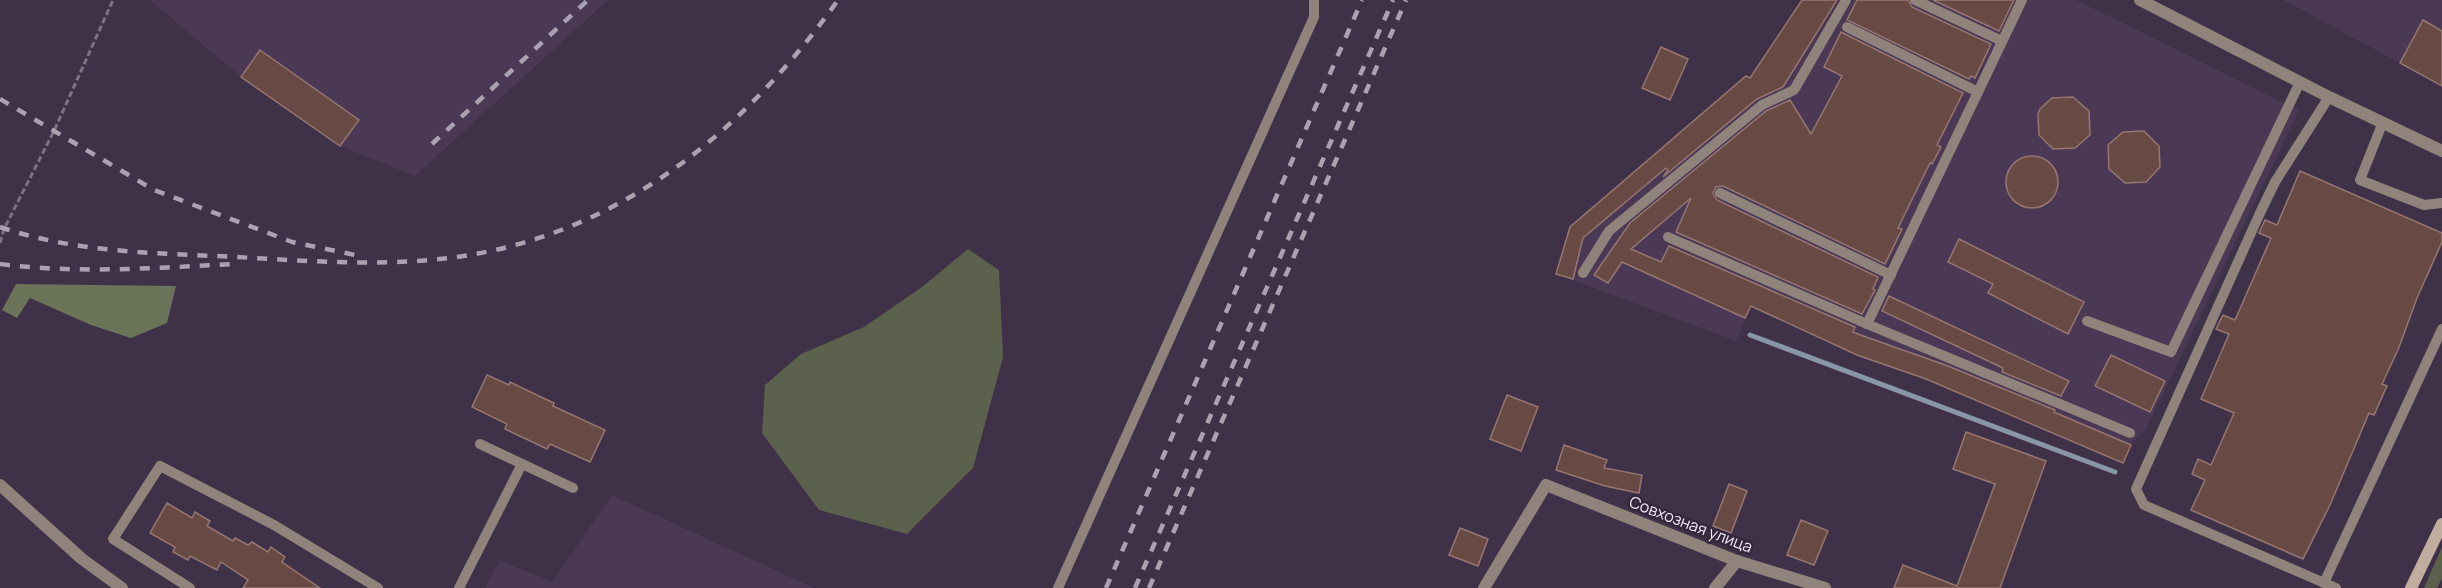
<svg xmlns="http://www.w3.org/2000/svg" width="2442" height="588" font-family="Manrope,sans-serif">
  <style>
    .built { fill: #4b3854 }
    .green { fill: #5b614d }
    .forest { fill: #6b7358 }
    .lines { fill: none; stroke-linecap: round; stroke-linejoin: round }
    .stream { stroke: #8896a8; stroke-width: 5 }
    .building { fill: #684a45; stroke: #967671; stroke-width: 1.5 }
    .path { stroke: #7e7184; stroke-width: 3; stroke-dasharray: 6 3; stroke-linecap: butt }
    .lane { stroke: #8f837b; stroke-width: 10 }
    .street { stroke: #8f837b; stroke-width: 12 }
    .secondary { stroke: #c1ada0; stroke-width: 12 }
    .rail { stroke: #aca1b2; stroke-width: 4.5; stroke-dasharray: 10 10; stroke-linecap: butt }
    .labels { text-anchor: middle; stroke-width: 5; stroke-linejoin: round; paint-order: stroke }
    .street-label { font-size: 16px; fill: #f0e7f5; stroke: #35273c }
  </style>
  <rect width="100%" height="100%" fill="#3f3147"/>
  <g class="built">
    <polygon points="150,0 608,0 415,176 340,146 241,77"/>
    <polygon points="1839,0 2076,0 2299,110 2147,427 2131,445 2123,463 1926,379 1857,355 1751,307 1736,341 1556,274 1570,227 1746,76 1775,95"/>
    <polygon points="2283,0 2442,0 2442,86 2400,63"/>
    <polygon points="612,495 814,588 485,588 499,560 552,582"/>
  </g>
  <g class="green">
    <polygon points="968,249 999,270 1003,357 973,468 907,534 819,510 762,433 765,385 801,354 864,327 922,287"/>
    <polygon points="2442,547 2442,578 2437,588 2424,588"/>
  </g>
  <polygon class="forest" points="16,284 176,286 167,323 131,338 91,325 30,298 17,318 2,310"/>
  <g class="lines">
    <polyline class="stream" points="1750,335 2115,472"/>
  </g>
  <g class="building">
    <polygon points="1802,0 1837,0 1783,87 1757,99 1663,177 1668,170 1666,168 1583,238 1573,279 1556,274 1570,227 1746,76 1750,78"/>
    <polygon points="1857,0 1908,0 1912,7 1991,44 1975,78 1971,76 1969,79 1847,20"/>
    <polygon points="1933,0 2014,0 1999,31"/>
    <polygon points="2423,20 2442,31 2442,86 2400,63"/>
    <polygon points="1841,32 1963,93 1937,145 1941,147 1932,164 1930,163 1898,228 1902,229 1885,264 1723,186 1716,187 1713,193 1717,200 1878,277 1873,289 1875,290 1862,314 1676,232 1691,198 1631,249 1661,262 1669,246 1855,327 1853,332 1866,337 1948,366 2055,410 2054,412 2131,445 2123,463 1926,379 1857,355 1751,306 1745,318 1622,262 1608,283 1594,275 1630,223 1766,111 1790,100 1811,134 1842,76 1824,67"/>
    <polygon points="1661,47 1688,59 1670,100 1642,88"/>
    <polygon points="260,50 359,120 340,146 241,77"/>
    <polygon points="2073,97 2089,111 2090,135 2075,148 2053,149 2039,135 2038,114 2040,109 2052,98"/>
    <polygon points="2144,131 2159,146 2160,167 2146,182 2125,183 2109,169 2108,145 2123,132"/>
    <circle cx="2032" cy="182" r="26"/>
    <polygon points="2300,171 2442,233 2442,242 2417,298 2398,350 2382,384 2387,386 2374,415 2369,413 2330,505 2303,559 2191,510 2205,480 2192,474 2198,459 2211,465 2234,413 2201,399 2229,334 2216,329 2223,315 2235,320 2271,238 2259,233 2265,220 2277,225"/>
    <polygon points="1959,239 2084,302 2068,334 1988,293 1993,284 1948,262"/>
    <polygon points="1889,296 2069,381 2061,396 2002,372 2003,368 1882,311"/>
    <polygon points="2111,355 2165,381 2150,412 2095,386"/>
    <polygon points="487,375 509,385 510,382 541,397 554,403 553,406 605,430 590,462 550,444 547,449 505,429 507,424 472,407"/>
    <polygon points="1507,395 1538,407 1521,451 1490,439"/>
    <polygon points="1966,432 2046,461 2000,588 1894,588 1903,565 1957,586 1995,484 1953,469"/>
    <polygon points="1564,445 1607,460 1604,468 1642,475 1639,493 1605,486 1556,470"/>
    <polygon points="1729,484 1747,491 1731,533 1713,526"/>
    <polygon points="167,503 192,518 195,512 210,521 207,526 233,541 235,538 248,545 252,542 268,552 271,547 285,557 282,562 320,588 243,588 248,580 221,562 217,570 190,556 188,560 173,552 175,547 150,533"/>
    <polygon points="1801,520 1828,531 1814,565 1787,555"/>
    <polygon points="1460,528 1488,539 1478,566 1449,555"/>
  </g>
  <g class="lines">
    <polyline class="path" points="0,243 4,229 54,131 113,0"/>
    <g class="lane">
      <polyline points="1915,0 2002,41"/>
      <polyline points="2022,0 1867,324 2130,433"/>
      <polyline points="1847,27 1978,92"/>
      <polyline points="2329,97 2275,182 2260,213 2136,489 2144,505 2336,588"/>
      <polyline points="2383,122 2360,180 2424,205 2442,203"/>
      <polyline points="1720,193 1891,275"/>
      <polyline points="1668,237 1867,324"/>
      <polyline points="1583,273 1609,231 1762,105 1794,90 1846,0"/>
      <polyline points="2087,321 2171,352 2300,82"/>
      <polyline points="480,444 573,488"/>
      <polyline points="2324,583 2442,329"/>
      <polyline points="190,588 113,539 160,466 274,525 378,588"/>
      <polyline points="459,588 522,464"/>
      <polyline points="1058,588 1314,17 1314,0"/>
    </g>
    <g class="street">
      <polyline points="2140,0 2329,97 2442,151"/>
      <polyline points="0,485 82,559 122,588"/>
      <polyline points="1484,588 1546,485 1737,561 1825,588"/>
      <polyline points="1715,588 1737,561"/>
    </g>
    <polyline class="secondary" points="2411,588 2442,524"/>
    <g class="rail">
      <polyline points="0,99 154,190 292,242 360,256"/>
      <polyline points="432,144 588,0"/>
      <path d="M0,227C76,253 157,253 236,257C309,261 384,267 457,257C620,234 745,131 838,0"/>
      <path d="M0,264C77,274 156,268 234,264"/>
      <polyline points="1106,588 1362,0"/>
      <polyline points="1135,588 1393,0"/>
      <polyline points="1149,588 1406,0"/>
    </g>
  </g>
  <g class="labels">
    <g class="street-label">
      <text transform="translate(1691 524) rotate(21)" y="6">Совхозная улица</text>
    </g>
  </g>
</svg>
